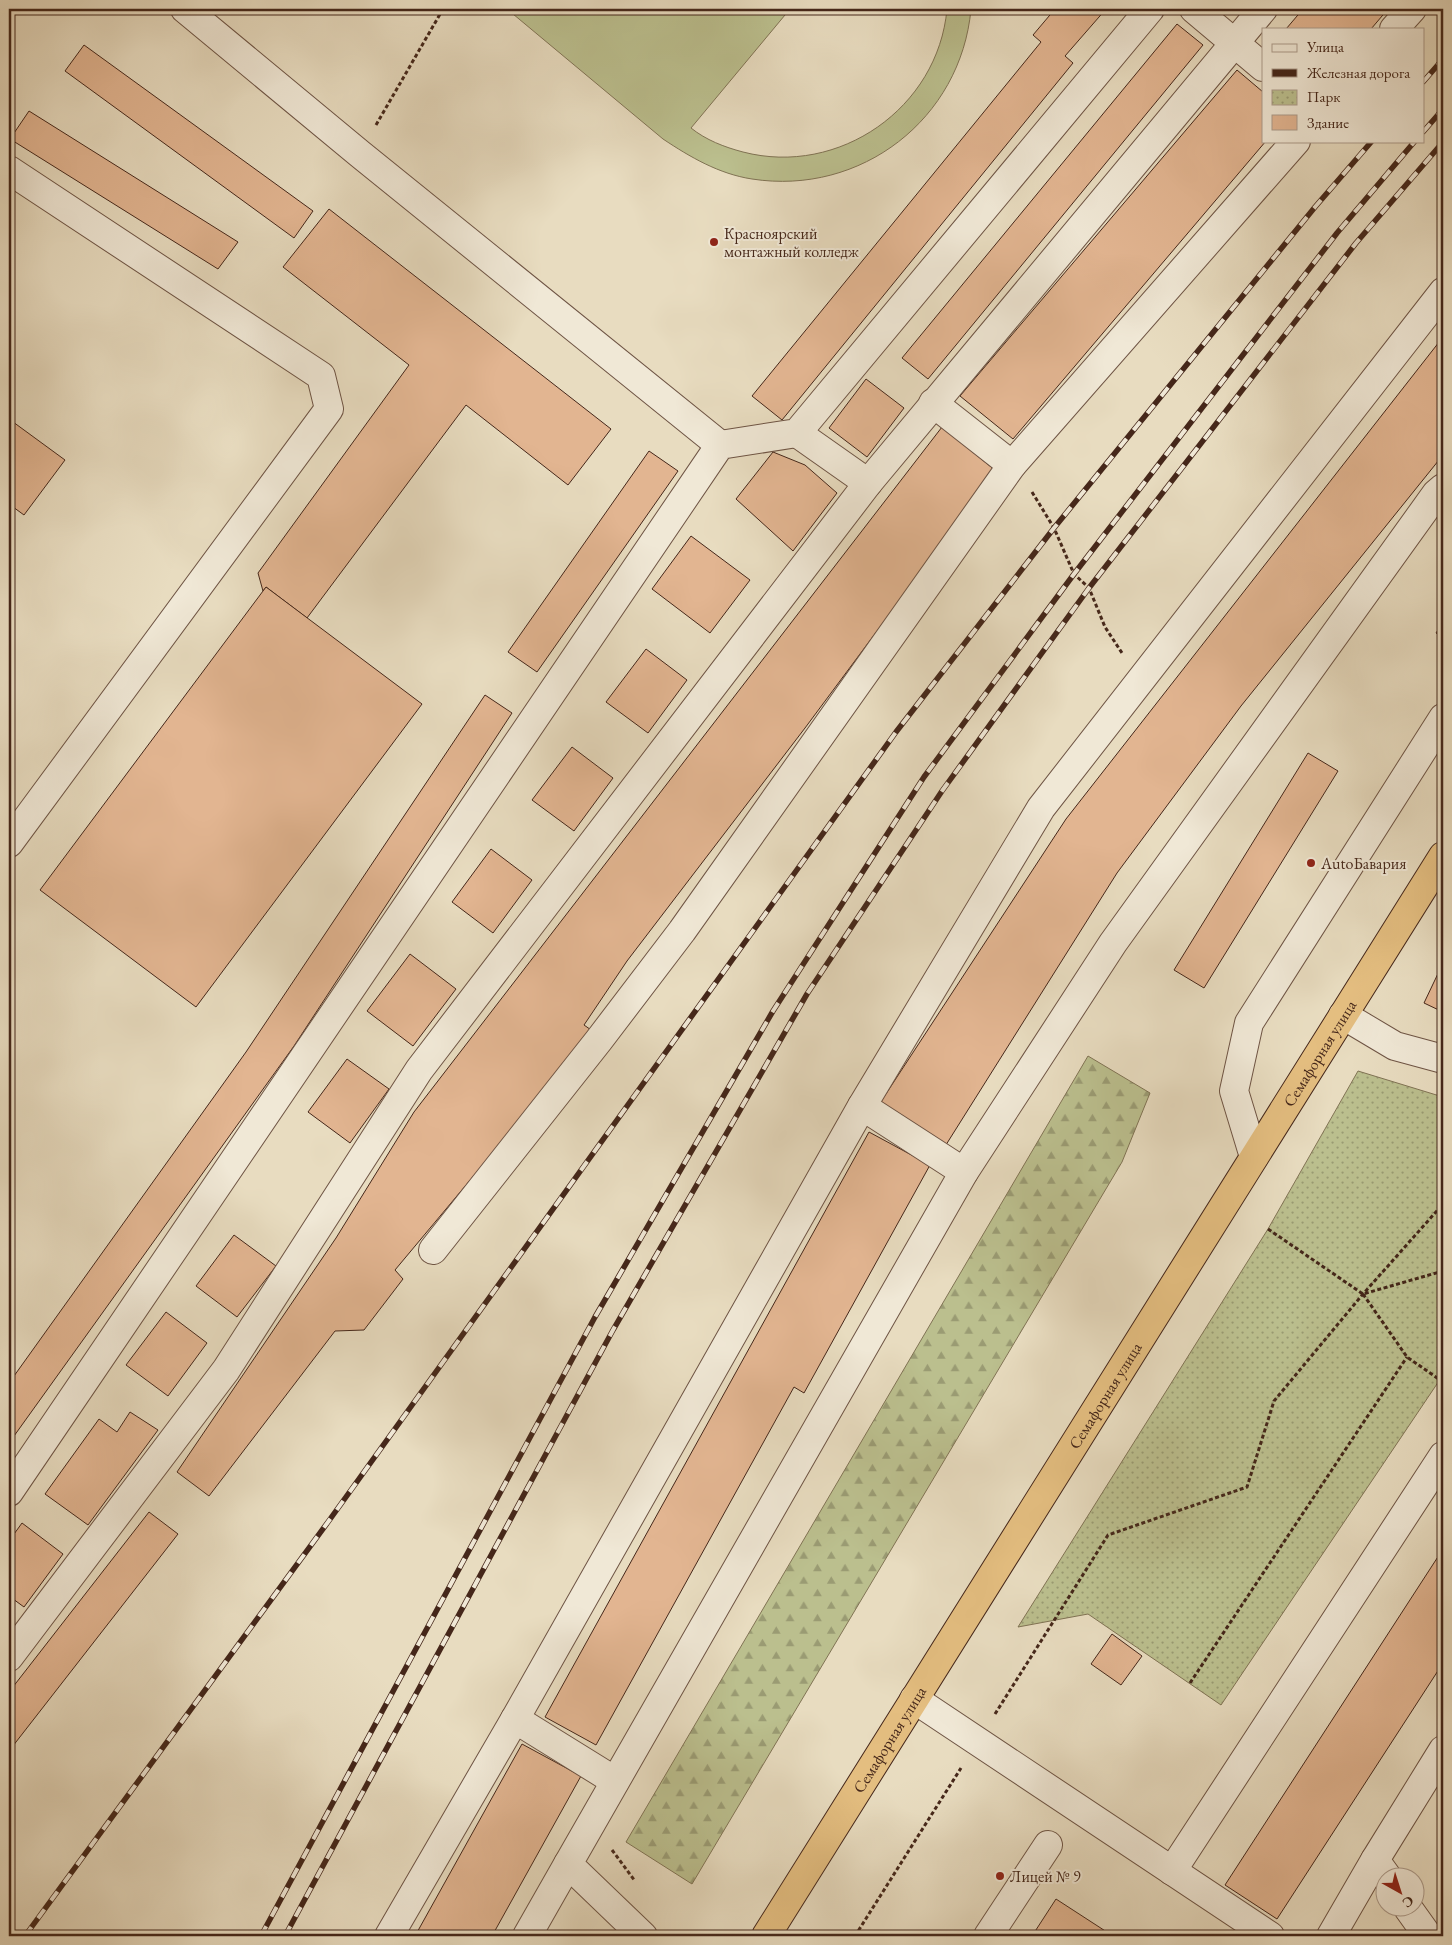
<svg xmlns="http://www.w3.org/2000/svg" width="1452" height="1945" font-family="'EB Garamond',serif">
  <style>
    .forest { fill: url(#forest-firs); stroke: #807354 }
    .park { fill: url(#park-dots); stroke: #807354 }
    .pitch { fill: #bbbf8e; stroke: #807354 }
    .building { fill: #e2b591; stroke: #45271a }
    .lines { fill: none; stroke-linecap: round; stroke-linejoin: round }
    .minor-casing { stroke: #6e5444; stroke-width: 30 }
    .highway-casing { stroke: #45271a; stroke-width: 30 }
    .path { stroke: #45271a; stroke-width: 3; stroke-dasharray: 4 2.5; stroke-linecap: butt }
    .minor { stroke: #f0e8d6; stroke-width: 28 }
    .highway { stroke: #e4be80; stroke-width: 28 }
    .rail-casing { stroke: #45271a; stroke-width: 5.5 }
    .rail { stroke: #f0e8d6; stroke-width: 4; stroke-dasharray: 11; stroke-linecap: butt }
    .poi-dot { fill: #8f2418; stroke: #f0e8d6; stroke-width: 2 }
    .labels { text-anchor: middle; stroke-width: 4; stroke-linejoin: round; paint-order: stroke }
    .poi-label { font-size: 16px; fill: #45271a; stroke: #f0e8d6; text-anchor: start }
    .street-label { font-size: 16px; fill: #45271a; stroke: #f0e8d6 }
  </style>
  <defs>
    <pattern id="forest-firs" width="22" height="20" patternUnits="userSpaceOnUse" patternTransform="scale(1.25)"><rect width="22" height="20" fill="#bbbf8e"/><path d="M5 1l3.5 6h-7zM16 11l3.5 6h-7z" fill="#9a9b73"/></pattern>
    <pattern id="park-dots" width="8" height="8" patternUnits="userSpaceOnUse" patternTransform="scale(1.25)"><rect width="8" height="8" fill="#bbbf8e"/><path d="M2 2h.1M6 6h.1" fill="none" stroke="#9a9b73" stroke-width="1.8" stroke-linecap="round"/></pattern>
  </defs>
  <rect width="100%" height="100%" fill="#e8dcc0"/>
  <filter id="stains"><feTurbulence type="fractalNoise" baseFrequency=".004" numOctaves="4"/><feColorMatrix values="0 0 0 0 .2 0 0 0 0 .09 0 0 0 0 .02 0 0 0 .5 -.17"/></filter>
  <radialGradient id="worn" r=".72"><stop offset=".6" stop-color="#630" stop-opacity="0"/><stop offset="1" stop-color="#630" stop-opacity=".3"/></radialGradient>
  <polygon class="forest" points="1088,1056 1150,1093 1122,1162 692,1884 626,1842"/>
  <polygon class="park" points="1358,1071 1443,1097 1443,1375 1221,1705 1088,1614 1018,1627 1268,1229"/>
  <path class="pitch" d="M507,9H790L691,128C706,140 724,147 743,152C839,177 938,108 947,9H971C961,119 861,196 752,179C719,174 690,157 663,139Z"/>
  <g class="building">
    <polygon points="1055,9 1106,9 1065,56 1073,63 782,420 752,396 1041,42 1033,35"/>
    <polygon points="1225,9 1235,9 1231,14"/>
    <polygon points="1303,9 1388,9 1371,29 1286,29"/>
    <polygon points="1177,24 1203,45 928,379 902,358"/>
    <polygon points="84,45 313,211 294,238 65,71"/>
    <polygon points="1237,70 1263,92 1263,141 1266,141 1013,439 960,396"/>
    <polygon points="29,111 238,242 218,269 10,139"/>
    <polygon points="329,209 611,429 568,485 466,405 307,618 266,587 263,591 258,573 409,365 283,267"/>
    <polygon points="1443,337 1443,455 1241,706 1117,873 944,1148 876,1109 1066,819"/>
    <polygon points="866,379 904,408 867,457 829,428"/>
    <polygon points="9,419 65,460 24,515 9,504"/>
    <polygon points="942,427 996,471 805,728 627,961 584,1025 594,1032 395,1270 403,1279 364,1330 335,1331 209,1496 177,1472 336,1238 414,1112"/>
    <polygon points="649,451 678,471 537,672 508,652"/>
    <polygon points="773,452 805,465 837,493 793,551 736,499"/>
    <polygon points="691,536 750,580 710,633 652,589"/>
    <polygon points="266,587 422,704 196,1007 40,890"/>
    <polygon points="1443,622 1443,638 1436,633"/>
    <polygon points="646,649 687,680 648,733 606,702"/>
    <polygon points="485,695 512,713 294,1046 9,1443 9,1383 246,1052"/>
    <polygon points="572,747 613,778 574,831 532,800"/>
    <polygon points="1308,753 1338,771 1204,988 1174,970"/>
    <polygon points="491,849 532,880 493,933 452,902"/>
    <polygon points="410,954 456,989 413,1046 367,1011"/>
    <polygon points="1443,963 1443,1012 1424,1003"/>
    <polygon points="347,1059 389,1089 350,1143 308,1112"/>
    <polygon points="869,1132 930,1165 804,1393 794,1387 596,1745 545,1717"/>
    <polygon points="234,1235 276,1266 237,1317 196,1286"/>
    <polygon points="166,1312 207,1343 168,1396 126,1365"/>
    <polygon points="130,1412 158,1430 88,1525 45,1494 99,1419 117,1432"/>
    <polygon points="149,1512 178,1534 9,1751 9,1692"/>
    <polygon points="22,1523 63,1554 24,1607 9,1596 9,1541"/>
    <polygon points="1443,1549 1443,1663 1277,1919 1225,1885"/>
    <polygon points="1112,1634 1142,1656 1121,1685 1091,1664"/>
    <polygon points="522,1744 581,1776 492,1936 415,1936"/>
    <polygon points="1056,1899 1113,1936 1032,1936"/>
  </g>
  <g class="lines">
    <defs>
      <g id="minor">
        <polyline points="185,9 360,154 720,445"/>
        <polyline points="1194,9 1263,67"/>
        <polyline points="1394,29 1412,9"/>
        <polyline points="9,170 321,376 329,409 9,843"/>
        <polyline points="933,403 1012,465"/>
        <polyline points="797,433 868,483"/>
        <polyline points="1343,1015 1395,1046 1443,1059"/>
        <polyline points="862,1106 964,1172"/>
        <polyline points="1254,1157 1234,1091 1249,1023 1443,718"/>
        <polyline points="433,1250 599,1040 682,931 1012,465 1296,141"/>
        <polyline points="9,1492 720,445 797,433 1150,9"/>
        <polyline points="9,1657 226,1370 419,1070 868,483 1263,9"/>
        <polyline points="914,1699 1270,1936"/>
        <polyline points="515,1719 615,1781"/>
        <polyline points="1375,1860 1443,1750"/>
        <polyline points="1172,1871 1443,1456"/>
        <polyline points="1408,1908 1428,1936"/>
        <polyline points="389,1936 515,1719 862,1106 1041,808 1443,292"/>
        <polyline points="527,1936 568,1864"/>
        <polyline points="643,1936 568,1864 964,1172 1113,943 1436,494 1443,488"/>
        <polyline points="988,1936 1048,1845"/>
        <polyline points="1331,1936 1375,1860 1388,1878"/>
      </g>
      <g id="highway">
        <path id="s1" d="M766,1936L1443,856"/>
      </g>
    </defs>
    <use href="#minor" class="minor-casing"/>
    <use href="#highway" class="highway-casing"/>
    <g class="path">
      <polyline points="376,125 443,9"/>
      <polyline points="1032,492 1054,528 1074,574 1089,588 1105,627 1122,653"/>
      <polyline points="1268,1229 1363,1294 1443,1271"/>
      <polyline points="1363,1294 1407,1357 1443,1382"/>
      <polyline points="1190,1683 1407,1357"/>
      <polyline points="995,1714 1108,1535 1247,1487 1274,1401 1363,1294 1443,1204"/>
      <polyline points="612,1850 635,1881"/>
      <polyline points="855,1936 961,1768"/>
    </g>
    <use href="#minor" class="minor"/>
    <use href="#highway" class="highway"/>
    <defs>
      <g id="rail">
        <polyline points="1423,82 1443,59"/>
        <polyline points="1423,132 1443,109"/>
        <polyline points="25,1936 328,1522 896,732 1054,528 1315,207 1372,141"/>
        <polyline points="261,1936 595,1317 773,1011 924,777 1074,574 1337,233 1415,141"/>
        <polyline points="285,1936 613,1330 807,994 942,791 1089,588 1356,243 1443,142"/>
      </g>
    </defs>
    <use href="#rail" class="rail-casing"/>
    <use href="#rail" class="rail"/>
  </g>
  <g class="poi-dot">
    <circle cx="714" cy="242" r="5"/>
    <circle cx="1311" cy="863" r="5"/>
    <circle cx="1000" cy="1876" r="5"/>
  </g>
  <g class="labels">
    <g class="poi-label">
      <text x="724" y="239">Красноярский<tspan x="724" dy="18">монтажный колледж</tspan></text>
      <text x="1321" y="869">AutoБавария</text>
      <text x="1010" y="1882">Лицей № 9</text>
    </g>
    <g class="street-label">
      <text dy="6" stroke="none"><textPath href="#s1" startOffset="1042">Семафорная улица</textPath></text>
      <text dy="6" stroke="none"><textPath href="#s1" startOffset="638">Семафорная улица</textPath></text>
      <text dy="6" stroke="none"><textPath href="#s1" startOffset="232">Семафорная улица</textPath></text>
    </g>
  </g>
  <rect width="1452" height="1945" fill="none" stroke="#e8dcc0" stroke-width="30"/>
  <rect x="10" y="10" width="1432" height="1925" fill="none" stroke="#45271a" stroke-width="2.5"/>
  <rect x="15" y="15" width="1422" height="1915" fill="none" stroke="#45271a"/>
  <rect x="1262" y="28" width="162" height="115" fill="#f0e8d6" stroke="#ac9b8b"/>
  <rect x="1272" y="44" width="25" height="8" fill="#f0e8d6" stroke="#ac9b8b"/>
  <text x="1307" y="52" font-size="15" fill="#45271a">Улица</text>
  <rect x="1272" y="69" width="25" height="8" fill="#45271a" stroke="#ac9b8b"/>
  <text x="1307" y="78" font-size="15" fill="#45271a">Железная дорога</text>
  <rect x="1272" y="90" width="25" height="15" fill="url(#park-dots)" stroke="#ac9b8b"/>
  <text x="1307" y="102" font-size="15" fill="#45271a">Парк</text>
  <rect x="1272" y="115" width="25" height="15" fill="#e2b591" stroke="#ac9b8b"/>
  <text x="1307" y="128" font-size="15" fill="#45271a">Здание</text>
  <g transform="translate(1400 1892) rotate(141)"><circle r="24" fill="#f0e8d6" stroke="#ac9b8b"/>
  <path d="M0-4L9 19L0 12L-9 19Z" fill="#8f2418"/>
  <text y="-8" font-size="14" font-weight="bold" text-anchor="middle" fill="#45271a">С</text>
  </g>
  <rect width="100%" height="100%" filter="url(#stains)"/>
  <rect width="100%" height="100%" fill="url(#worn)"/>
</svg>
